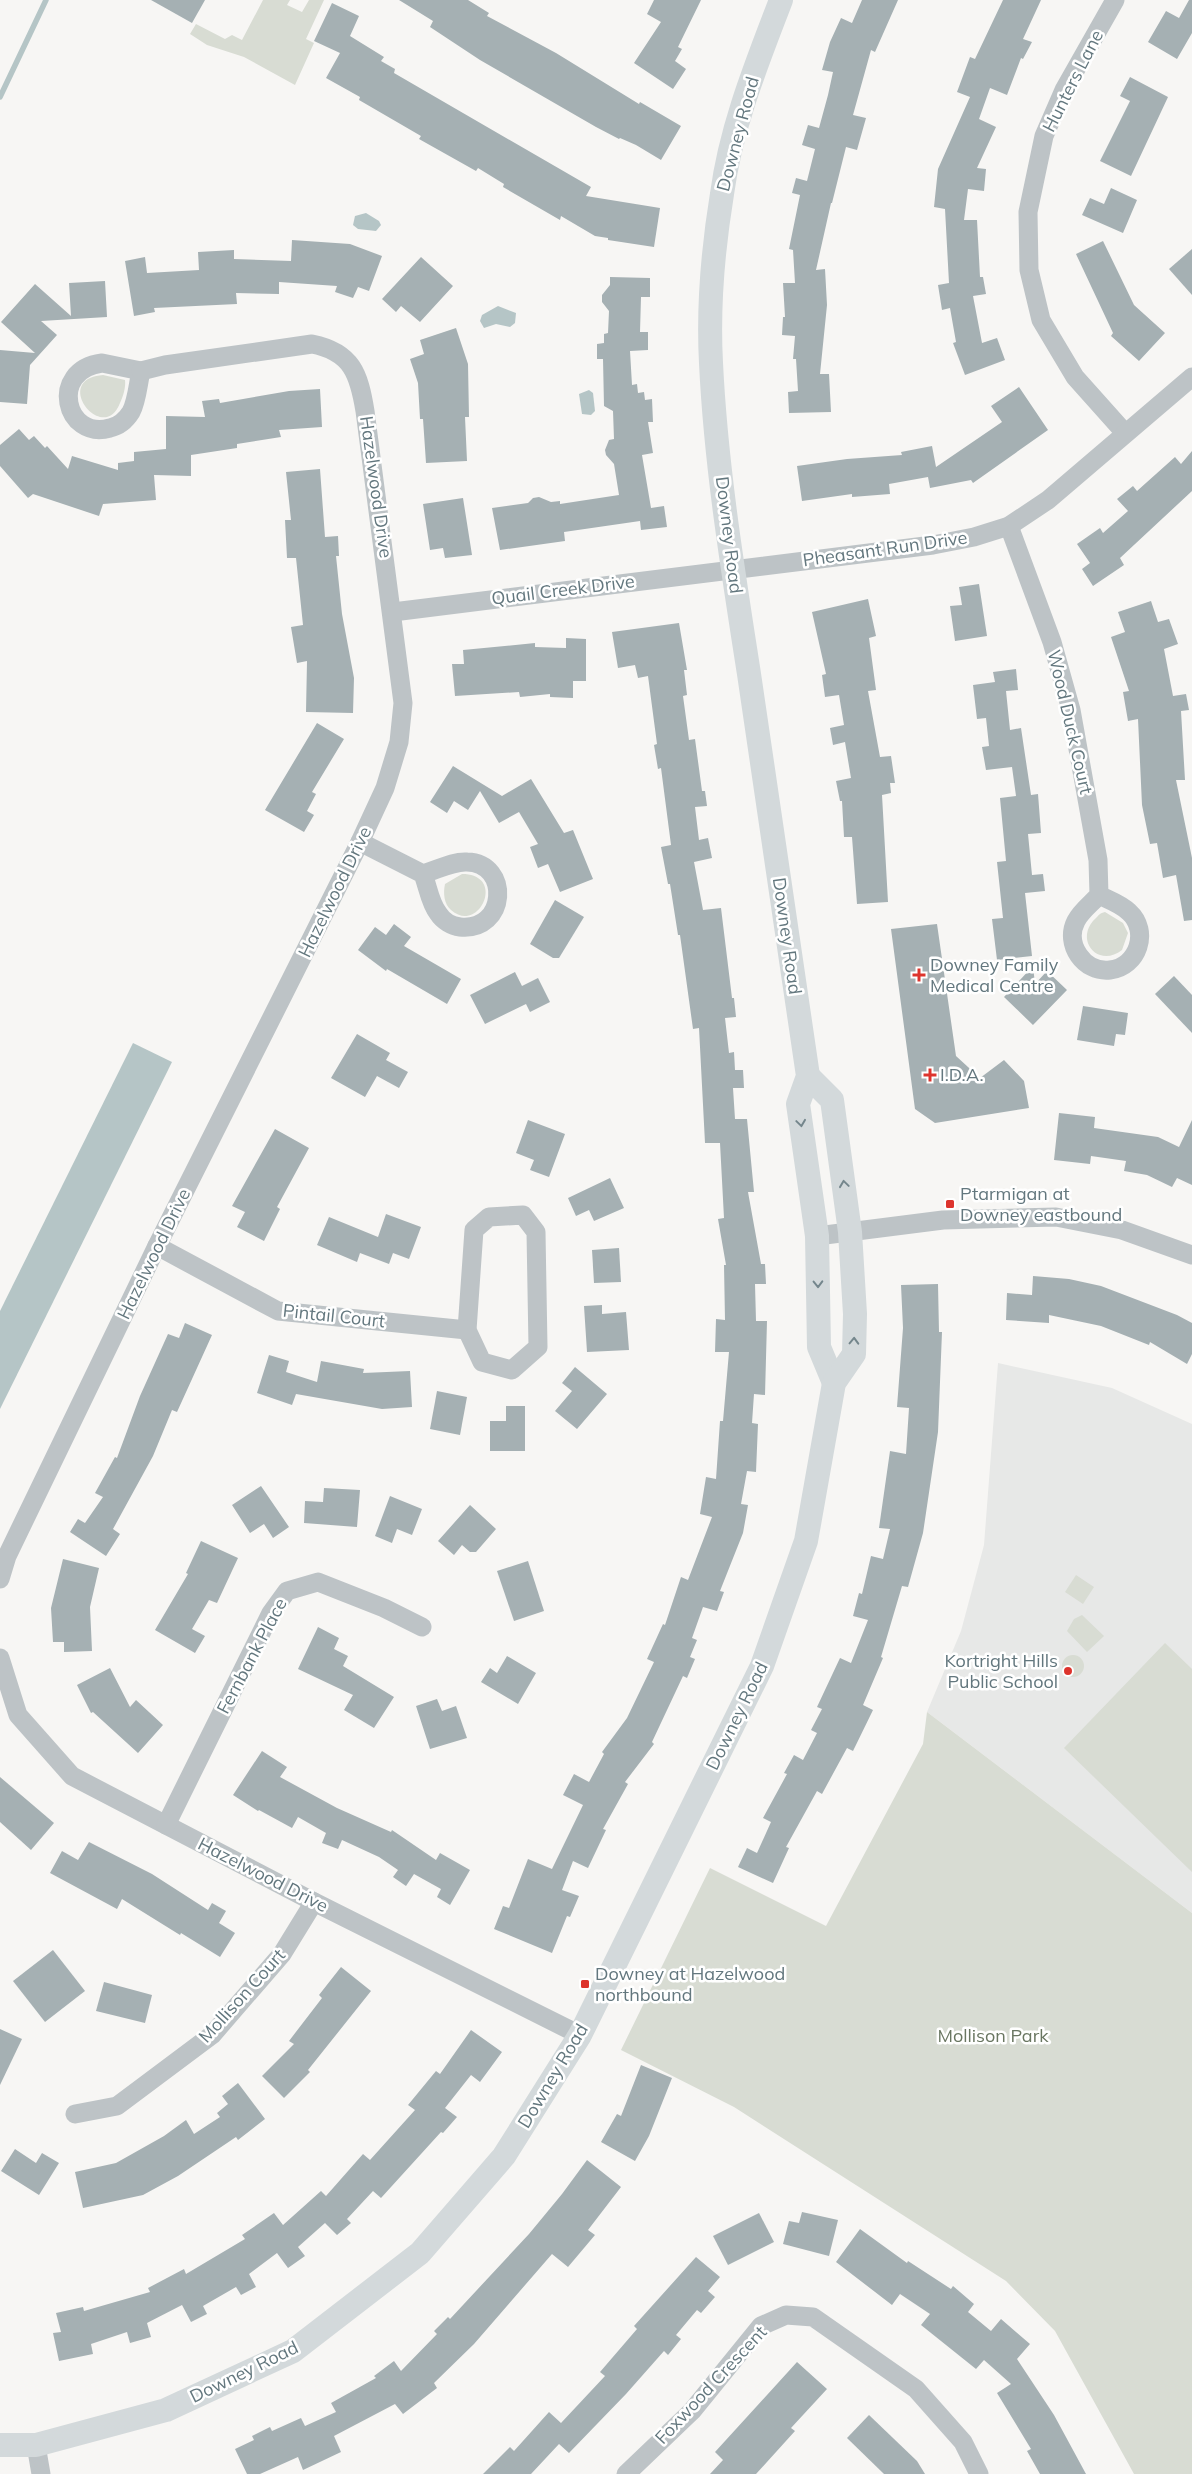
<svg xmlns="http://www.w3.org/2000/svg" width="1192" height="2474" font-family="Mulish,sans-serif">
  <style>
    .built { fill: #e7e8e7 }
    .green { fill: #d8dcd3 }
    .water { fill: #b5c5c6 }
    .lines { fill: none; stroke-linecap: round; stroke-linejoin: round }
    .stream { stroke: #b5c5c6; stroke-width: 5.5 }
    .building { fill: #a5b0b3 }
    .minor { stroke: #bdc3c6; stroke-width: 19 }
    .major { stroke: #d3d9db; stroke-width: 24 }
    .oneway { stroke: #74868c }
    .poi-dot { fill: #dd342d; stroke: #fff; stroke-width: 2 }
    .labels { text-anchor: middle; stroke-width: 5; stroke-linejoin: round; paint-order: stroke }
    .street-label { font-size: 18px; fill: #63777e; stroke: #fff }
    .poi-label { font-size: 18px; fill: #63777e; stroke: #fff; text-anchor: start }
    .park-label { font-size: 18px; fill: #697661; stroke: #fff }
  </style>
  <rect width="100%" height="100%" fill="#f7f6f4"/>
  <polygon class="built" points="998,1363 1112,1388 1192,1424 1192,1913 927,1712 961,1631 984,1545"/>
  <g class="green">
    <polygon points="263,0 290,0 287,5 302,12 309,0 324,0 306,39 314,43 295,85 244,57 207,45 190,34 196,24 225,39 232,35 242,40"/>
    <path d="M103,375L125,380C126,387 123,397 120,403C104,446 50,379 103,375Z"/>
    <path d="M462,874C507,874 479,935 451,910C444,904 443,893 445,884Z"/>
    <path d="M1105,912L1123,923L1128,933L1122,950C1098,969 1073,939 1096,918C1099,915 1100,913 1105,912Z"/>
    <polygon points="1076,1575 1094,1587 1083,1604 1065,1592"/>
    <polygon points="1082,1615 1104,1636 1087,1652 1067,1631 1074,1619"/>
    <polygon points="1165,1643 1192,1669 1192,1872 1064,1748"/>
    <circle cx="1073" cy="1666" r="11"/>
    <polygon points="927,1712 1192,1913 1192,2474 1134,2474 1055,2331 1006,2281 734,2107 621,2050 710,1868 826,1926 923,1744"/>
  </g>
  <g class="water">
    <polygon points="366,213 379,221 381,225 376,231 358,229 353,225 355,216"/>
    <polygon points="498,306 516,313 515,323 510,327 496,324 484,328 480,321 482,315"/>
    <polygon points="589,390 593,393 595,411 591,415 582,414 579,394"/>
    <polygon points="133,1043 172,1062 0,1409 0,1311"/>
  </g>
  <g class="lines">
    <polyline class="stream" points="0,97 46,0"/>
  </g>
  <g class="building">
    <polygon points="151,0 205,0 192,23"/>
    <polygon points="399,0 468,0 489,13 487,16 556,53 639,104 640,102 681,126 661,160 636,145 620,138 619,139 596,127 480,60 430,27 433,21"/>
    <polygon points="654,0 701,0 678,47 682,49 675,61 686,69 673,89 634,63 661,22 647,14"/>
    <polygon points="862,0 898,0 875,52 871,50 853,115 866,118 857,150 846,147 832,203 831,203 816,270 825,269 827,305 820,374 829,374 831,412 789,413 788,392 798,391 796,359 793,359 795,336 782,335 783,317 785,317 783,283 795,283 793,250 789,249 800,195 792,193 796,178 807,181 815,149 802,145 808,125 819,128 828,95 833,72 822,70 830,42 841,18 852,23"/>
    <polygon points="1003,0 1041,0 1023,39 1032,42 1023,59 1021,58 1007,95 990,88 979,119 996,127 977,168 986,169 984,191 968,189 964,220 977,220 980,277 983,277 986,294 973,296 982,343 997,338 1005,360 965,375 953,343 956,342 950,308 942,310 938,285 949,283 945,209 934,207 938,169 970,97 957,92 970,57 975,59"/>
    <polygon points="1189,0 1192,0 1192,33 1177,59 1148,42 1166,11 1179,18"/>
    <polygon points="332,3 359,16 350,36 384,57 381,61 395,69 394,73 591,187 586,196 660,208 654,247 608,240 608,238 595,236 561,216 560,220 503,187 504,184 478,168 476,171 419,139 421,136 359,100 360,97 326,78 340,53 314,41"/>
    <polygon points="1130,77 1168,97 1131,176 1100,161 1130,101 1120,96"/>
    <polygon points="1111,188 1137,200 1123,233 1082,215 1090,198 1104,204"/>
    <polygon points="292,240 350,244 382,256 369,291 358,287 353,298 335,292 337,286 279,282 279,294 236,293 237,304 154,308 155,312 134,316 125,261 145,257 147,273 199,270 198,252 234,250 234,259 291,261"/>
    <polygon points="1103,241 1134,305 1165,333 1139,361 1111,336 1113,333 1076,254"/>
    <polygon points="1192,249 1192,295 1169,269"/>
    <polygon points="421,257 453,286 420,322 401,306 396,312 382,299"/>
    <polygon points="610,277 650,278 650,297 641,297 640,332 648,332 648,350 630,351 632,385 637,384 638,393 644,392 645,400 652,399 653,422 648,422 653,453 642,455 651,508 664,506 667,527 641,530 640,521 564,532 565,541 500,550 492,508 528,503 533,498 539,497 551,502 560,501 560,504 619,495 614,464 606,455 605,450 609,440 614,439 613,411 604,406 603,359 597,359 597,344 604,343 604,334 608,333 609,311 602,302 602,295 610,285"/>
    <polygon points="105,281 107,317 41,321 57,335 30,365 27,404 0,402 0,350 35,353 1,322 35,284 71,316 69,283"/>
    <polygon points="456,328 468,364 469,417 465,417 467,461 426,463 423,419 420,419 418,383 410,359 424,354 420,340"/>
    <polygon points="1019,387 1048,430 973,483 971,480 930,488 928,477 889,484 890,494 852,497 852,494 802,501 797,466 847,459 902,455 901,452 932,446 936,467 1002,422 991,406"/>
    <polygon points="320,389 322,427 279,430 281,437 237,444 237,448 191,455 191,476 154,475 156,500 103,504 99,516 33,494 28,498 0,466 0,445 19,429 29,440 34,436 45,448 47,446 68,469 72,456 118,470 118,463 134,461 134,452 166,449 166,416 205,417 202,401 219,399 220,403 289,391"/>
    <polygon points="1192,451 1192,491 1120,558 1124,565 1093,586 1082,569 1090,563 1077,544 1100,528 1103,533 1128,511 1117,499 1133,486 1137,491 1175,457 1181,464"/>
    <polygon points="320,469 325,537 338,536 339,556 336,556 342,614 354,678 353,713 306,712 307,661 297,663 291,627 303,625 296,558 287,558 285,520 291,520 286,472"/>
    <polygon points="463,498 472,555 445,558 443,548 430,550 423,504"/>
    <polygon points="979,584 987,636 955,641 950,606 962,605 959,587"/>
    <polygon points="868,599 876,636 869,638 876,690 868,691 880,757 891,756 895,783 890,783 891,793 882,795 888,902 857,904 852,837 844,837 842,801 840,801 836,781 851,778 845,742 833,745 830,728 844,725 839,695 825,697 822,675 826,674 812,612"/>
    <polygon points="1151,601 1158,622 1169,619 1178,644 1164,649 1173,696 1186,694 1189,710 1181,711 1185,780 1176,780 1192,858 1192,920 1184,921 1176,875 1163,878 1157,843 1150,844 1142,805 1138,719 1128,721 1123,692 1129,691 1111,637 1125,632 1118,612"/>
    <polygon points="679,623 687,670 684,670 687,695 683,696 689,740 695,739 702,791 705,791 707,806 695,807 699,840 708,838 712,858 694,862 703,910 721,908 732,998 734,998 736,1017 725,1018 729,1053 734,1052 735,1070 743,1070 744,1088 733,1088 735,1119 747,1119 754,1192 748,1192 761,1264 765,1264 766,1284 755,1284 756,1321 767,1321 765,1395 754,1394 752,1423 758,1424 756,1472 747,1471 741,1504 748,1505 743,1533 720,1591 724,1592 717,1611 703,1607 692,1638 697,1640 690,1657 695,1659 687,1678 683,1676 652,1742 654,1744 625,1782 628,1784 603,1829 606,1830 588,1868 573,1861 562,1890 579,1896 570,1917 567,1916 552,1953 494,1929 503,1906 509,1908 528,1859 552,1869 583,1805 563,1795 574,1774 589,1782 604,1754 602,1752 627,1718 654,1662 647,1659 663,1624 665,1625 681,1577 688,1580 712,1517 700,1514 706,1477 716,1479 720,1421 723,1421 729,1352 715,1352 716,1319 725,1320 724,1265 726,1265 718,1219 724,1218 720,1143 705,1143 699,1028 693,1029 680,935 678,935 670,884 668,884 661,847 671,845 661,768 658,769 654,745 657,744 648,676 638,678 635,665 618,668 612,632"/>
    <polygon points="566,638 586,639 586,681 573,681 573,698 550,697 550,694 520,697 519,692 455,696 452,664 464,664 463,650 535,643 535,647 566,648"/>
    <polygon points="1016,669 1018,690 1006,691 1010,730 1021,728 1031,795 1038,794 1041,833 1028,834 1032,875 1043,874 1045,891 1025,893 1032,956 997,960 992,919 1003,918 997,862 1006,861 1000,798 1016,796 1012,767 986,770 982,747 989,746 986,718 977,719 973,685 995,682 993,672"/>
    <polygon points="317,723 344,739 312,792 316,794 307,811 314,815 304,832 265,810"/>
    <polygon points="453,766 502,796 531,779 564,833 573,830 593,879 560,892 548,864 538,868 530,847 538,844 519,812 499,823 480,791 468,810 454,801 447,813 430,802"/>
    <polygon points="555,900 584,917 559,958 553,958 530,944"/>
    <polygon points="394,924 411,937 404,946 461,979 447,1004 387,969 386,971 358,950 375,927 386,935"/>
    <polygon points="937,924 956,1056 980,1078 1004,1060 1024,1081 1029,1108 935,1123 915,1109 891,929"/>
    <polygon points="1033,966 1035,984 1047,971 1067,990 1033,1025 1004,997"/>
    <polygon points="515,972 522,986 538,978 550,1002 530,1012 526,1004 485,1024 470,995"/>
    <polygon points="1174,976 1192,995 1192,1033 1155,994"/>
    <polygon points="1083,1006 1128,1013 1125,1035 1116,1034 1114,1046 1077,1040"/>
    <polygon points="357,1034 390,1053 386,1060 408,1072 399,1088 377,1076 365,1097 331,1078"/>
    <polygon points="1059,1113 1095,1117 1094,1128 1158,1137 1179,1147 1192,1120 1192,1185 1177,1178 1172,1187 1147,1175 1124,1171 1126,1161 1091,1156 1090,1164 1054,1160"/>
    <polygon points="528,1120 565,1134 549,1177 530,1170 534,1160 516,1153"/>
    <polygon points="275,1129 309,1148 277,1207 280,1209 264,1241 237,1227 245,1212 232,1206"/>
    <polygon points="610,1178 624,1208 594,1221 589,1210 576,1216 568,1198"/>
    <polygon points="386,1214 421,1227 409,1259 393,1253 389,1264 360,1253 357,1262 317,1245 329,1217 378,1237"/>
    <polygon points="619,1248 621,1282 594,1283 592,1250"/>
    <polygon points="1033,1276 1069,1279 1101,1286 1177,1315 1192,1323 1192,1354 1187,1364 1150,1342 1149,1345 1101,1326 1049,1315 1049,1323 1006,1320 1007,1293 1032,1295"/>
    <polygon points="938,1284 939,1332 942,1332 938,1432 923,1533 908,1587 902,1586 881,1657 883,1658 863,1705 873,1710 853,1751 847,1748 822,1794 817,1791 786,1847 789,1848 773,1883 738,1867 747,1848 757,1853 771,1822 763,1818 787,1774 784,1773 794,1755 803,1760 817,1733 811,1730 822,1709 817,1707 840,1658 851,1663 868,1620 853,1616 859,1593 862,1594 871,1556 883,1559 890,1529 879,1528 890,1451 906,1454 909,1408 897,1407 903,1328 901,1285"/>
    <polygon points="602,1305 602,1314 626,1312 629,1350 587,1352 584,1306"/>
    <polygon points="185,1323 212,1335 177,1412 172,1410 153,1456 113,1529 120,1534 106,1556 70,1532 78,1519 85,1523 103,1497 95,1493 115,1457 117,1458 140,1396 168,1334 179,1338"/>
    <polygon points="269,1355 289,1361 286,1372 317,1382 321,1361 364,1369 363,1373 410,1371 412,1407 382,1409 296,1394 292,1405 257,1393"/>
    <polygon points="575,1367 607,1394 577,1429 555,1411 572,1391 562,1383"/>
    <polygon points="437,1391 467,1397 460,1435 430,1429"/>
    <polygon points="506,1406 525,1406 525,1451 490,1451 490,1421 506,1421"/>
    <polygon points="261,1486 289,1527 273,1538 264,1524 250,1533 232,1505"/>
    <polygon points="324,1488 360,1490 357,1527 304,1523 305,1501 323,1502"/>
    <polygon points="390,1496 422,1509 412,1535 397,1529 392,1543 375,1536"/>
    <polygon points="470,1505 496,1529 476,1552 470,1552 462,1545 454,1555 438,1541"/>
    <polygon points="201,1541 238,1558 217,1603 209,1600 192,1629 205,1636 195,1653 155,1630 188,1574 186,1573"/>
    <polygon points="63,1559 99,1568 90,1607 92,1651 64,1652 64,1642 53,1642 51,1608"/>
    <polygon points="528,1561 544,1611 514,1621 497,1571"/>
    <polygon points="318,1627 339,1638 334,1649 348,1656 343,1666 394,1697 374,1728 344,1710 353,1695 298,1669"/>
    <polygon points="507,1656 536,1673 518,1704 481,1682 490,1668 497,1673"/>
    <polygon points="110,1668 130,1707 136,1700 163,1725 138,1753 93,1712 91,1713 77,1685"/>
    <polygon points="437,1699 442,1711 456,1706 467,1738 430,1749 416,1706"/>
    <polygon points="262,1751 287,1767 280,1777 337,1808 391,1832 392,1830 436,1860 440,1853 470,1870 450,1905 437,1897 441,1889 414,1874 406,1886 393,1877 398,1870 379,1857 342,1840 338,1849 322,1843 326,1833 298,1817 292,1828 259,1810 258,1811 233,1795"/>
    <polygon points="0,1777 54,1823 31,1850 0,1822"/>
    <polygon points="89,1842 152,1874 208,1910 212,1903 226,1911 219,1923 235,1933 220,1957 181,1933 180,1935 122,1899 117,1909 50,1873 62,1851 78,1860"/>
    <polygon points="53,1950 85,1991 45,2022 13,1981"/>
    <polygon points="341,1967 371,1991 308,2070 310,2072 284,2098 262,2076 294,2044 289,2041 322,1998 319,1995"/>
    <polygon points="104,1982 152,1995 145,2023 96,2011"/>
    <polygon points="0,2029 22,2039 0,2085"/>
    <polygon points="471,2030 502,2052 480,2082 471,2075 445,2108 457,2117 443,2133 441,2132 381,2198 373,2191 347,2219 351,2223 337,2235 325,2223 298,2247 305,2256 288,2268 277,2253 249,2274 256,2287 241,2295 236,2287 203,2306 207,2314 191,2322 182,2305 147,2323 151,2337 130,2343 127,2332 91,2344 93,2354 59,2361 53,2333 61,2332 56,2313 83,2307 84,2311 150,2292 148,2288 184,2269 186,2274 245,2239 242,2235 274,2213 283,2225 321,2191 326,2196 363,2154 370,2160 415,2110 408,2105 436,2071 440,2074"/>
    <polygon points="641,2065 672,2078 649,2136 635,2161 601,2142 617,2114 621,2116"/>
    <polygon points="238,2083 265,2119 238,2140 236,2137 178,2176 143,2195 83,2208 75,2172 116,2163 164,2136 186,2120 194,2134 220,2117 217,2113 228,2104 222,2096"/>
    <polygon points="15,2149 36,2163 42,2153 59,2163 39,2195 1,2171"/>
    <polygon points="587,2160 621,2187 588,2230 595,2235 568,2267 552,2254 474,2344 434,2383 437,2388 403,2414 395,2404 334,2436 341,2452 303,2470 298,2457 260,2474 247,2474 235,2449 254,2440 252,2436 270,2427 272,2431 301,2418 305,2426 336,2412 331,2403 376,2378 374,2376 394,2361 401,2371 437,2334 434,2331 448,2317 450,2319 529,2234 562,2194"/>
    <polygon points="802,2212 838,2220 829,2256 783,2244 789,2221 799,2223"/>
    <polygon points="759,2213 774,2242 728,2265 713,2236"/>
    <polygon points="860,2229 907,2263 908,2261 951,2289 953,2286 974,2304 968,2312 991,2331 1001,2319 1030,2344 1017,2359 1054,2415 1086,2474 1040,2474 1027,2451 1031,2449 997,2393 1011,2384 984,2360 976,2369 921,2325 930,2314 900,2294 892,2305 836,2262"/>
    <polygon points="696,2257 720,2277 708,2291 715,2297 701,2313 697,2310 676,2335 681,2339 668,2355 664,2351 626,2394 569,2453 559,2444 531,2474 483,2474 510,2447 514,2451 549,2412 561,2423 605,2376 600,2372 637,2329 634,2326"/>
    <polygon points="797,2362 827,2389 791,2428 795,2431 756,2474 710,2474 723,2460 715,2452"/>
    <polygon points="869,2415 917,2461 925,2474 884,2474 847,2438"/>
  </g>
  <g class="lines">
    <g class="minor">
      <polyline points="1115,0 1064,90 1044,136 1028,212 1029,270 1041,320 1075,377 1125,433"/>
      <path d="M102,363L141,371C138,384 137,401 131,412C126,420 119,426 110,428C65,441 48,370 102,363Z"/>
      <path d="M1009,526L1052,642L1071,710L1098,860L1099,895C1092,903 1081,911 1076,921C1064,944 1084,973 1110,970C1138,967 1150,931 1129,912C1121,904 1109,900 1099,895"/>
      <polyline points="393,612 933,545 974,537 1009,526 1048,500 1192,377"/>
      <path d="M360,842L423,874C428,887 430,903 438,913C443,921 452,926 460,927C507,932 511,863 467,862C453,861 437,870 423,874"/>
      <polygon points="523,1215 536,1232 538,1347 512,1370 482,1362 467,1330 474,1230 489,1217"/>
      <polyline points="817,1236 943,1220 1056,1217 1122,1230 1192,1255"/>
      <polyline points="157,1246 278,1311 467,1330"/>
      <path d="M0,1579L7,1556L157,1246L360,842L385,788L399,742L403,703L365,411C359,374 352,352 312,344L165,365L141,371"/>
      <polyline points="0,1658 18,1715 72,1776 314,1902 580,2035"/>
      <polyline points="166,1825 271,1613 287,1591 318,1582 384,1608 422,1627"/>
      <polyline points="75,2114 117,2106 212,2035 282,1954 314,1902"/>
      <polyline points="36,2445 41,2474"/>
      <polyline points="626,2474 692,2411 761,2326 786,2315 813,2317 916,2389 963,2442 979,2474"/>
    </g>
    <g class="major">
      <path d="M781,0C757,63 731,126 722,194C713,249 708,307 711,363C716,467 733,571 749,674C768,808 788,942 808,1076L798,1104L817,1236L819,1347L834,1383"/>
      <polyline points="0,2445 36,2445 166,2410 293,2351 420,2253 504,2156 580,2035 762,1666 806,1541 834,1383 854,1354 855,1314 850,1232 832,1100 808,1076"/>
    </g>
  </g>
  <defs><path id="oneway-chevron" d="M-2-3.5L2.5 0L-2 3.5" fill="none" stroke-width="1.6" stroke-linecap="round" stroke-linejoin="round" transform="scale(1.25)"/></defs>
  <g class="oneway">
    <use href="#oneway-chevron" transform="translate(801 1123) rotate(82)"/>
    <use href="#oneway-chevron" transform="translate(844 1184) rotate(-98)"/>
    <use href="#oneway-chevron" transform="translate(818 1284) rotate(89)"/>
    <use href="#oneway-chevron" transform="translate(854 1341) rotate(-88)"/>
  </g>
  <g class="poi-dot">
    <path d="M916.5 967.5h5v5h5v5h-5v5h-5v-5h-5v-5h5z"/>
    <path d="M927.5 1067.5h5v5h5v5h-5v5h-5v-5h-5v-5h5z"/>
    <rect x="945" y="1199" width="10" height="10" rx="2.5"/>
    <circle cx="1068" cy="1671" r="5"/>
    <rect x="580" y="1979" width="10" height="10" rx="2.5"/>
  </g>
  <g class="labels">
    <g class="street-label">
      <text transform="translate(1073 81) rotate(-63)" y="6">Hunters Lane</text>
      <text transform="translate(738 134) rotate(-75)" y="6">Downey Road</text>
      <text transform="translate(376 487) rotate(82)" y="6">Hazelwood Drive</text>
      <text transform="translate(729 535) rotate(83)" y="6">Downey Road</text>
      <text transform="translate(885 549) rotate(-8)" y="6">Pheasant Run Drive</text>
      <text transform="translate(563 590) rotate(-7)" y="6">Quail Creek Drive</text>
      <text transform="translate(1070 722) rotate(77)" y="6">Wood Duck Court</text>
      <text transform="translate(335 892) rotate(-64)" y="6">Hazelwood Drive</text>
      <text transform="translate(787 936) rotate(82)" y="6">Downey Road</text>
      <text transform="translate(154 1254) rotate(-64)" y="6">Hazelwood Drive</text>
      <text transform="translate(334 1316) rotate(6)" y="6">Pintail Court</text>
      <text transform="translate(252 1656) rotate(-62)" y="6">Fernbank Place</text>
      <text transform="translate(737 1716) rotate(-64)" y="6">Downey Road</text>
      <text transform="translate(263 1875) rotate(27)" y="6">Hazelwood Drive</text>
      <text transform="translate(242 1996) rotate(-48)" y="6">Mollison Court</text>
      <text transform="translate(553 2076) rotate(-59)" y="6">Downey Road</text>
      <text transform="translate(244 2372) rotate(-26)" y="6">Downey Road</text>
      <text transform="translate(711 2385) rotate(-47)" y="6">Foxwood Crescent</text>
    </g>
    <g class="poi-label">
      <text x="930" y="971">Downey Family<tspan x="930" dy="21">Medical Centre</tspan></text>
      <text x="940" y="1081">I.D.A.</text>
      <text x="960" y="1200">Ptarmigan at<tspan x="960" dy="21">Downey eastbound</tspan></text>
      <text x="1058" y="1667" text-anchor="end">Kortright Hills<tspan x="1058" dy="21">Public School</tspan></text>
      <text x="595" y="1980">Downey at Hazelwood<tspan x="595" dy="21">northbound</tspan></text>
    </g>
    <g class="park-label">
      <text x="993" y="2042">Mollison Park</text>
    </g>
  </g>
</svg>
